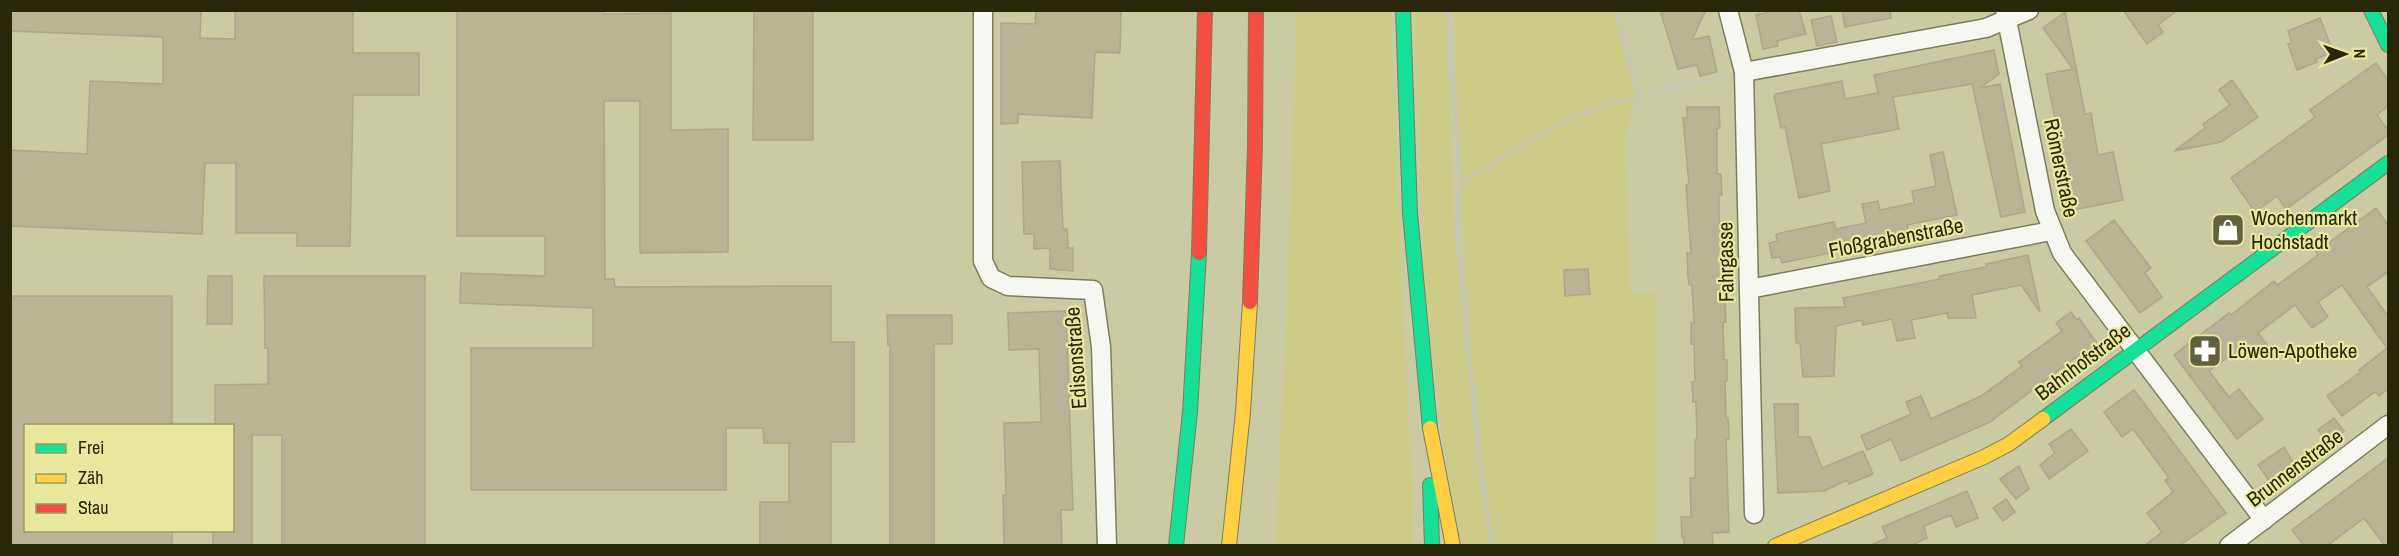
<svg xmlns="http://www.w3.org/2000/svg" width="2399" height="556" font-family="'Archivo Narrow',sans-serif">
  <style>
    .green { fill: #cc8 }
    .building { fill: #b9b495; stroke: #ada789; stroke-width: 1.5 }
    .lines { fill: none; stroke-linecap: round; stroke-linejoin: round }
    .street-casing { stroke: #7e7d5c; stroke-width: 21 }
    .fast-casing { stroke: #7e7d5c; stroke-width: 16 }
    .slow-casing { stroke: #7e7d5c; stroke-width: 16 }
    .jam-casing { stroke: #7e7d5c; stroke-width: 16 }
    .path { stroke: #c5c5ba; stroke-width: 4; stroke-dasharray: 4.5 3; stroke-linecap: butt }
    .street { stroke: #f7f7f1; stroke-width: 18 }
    .fast { stroke: #16e098; stroke-width: 14 }
    .slow { stroke: #ffcf43; stroke-width: 14 }
    .jam { stroke: #f24e42; stroke-width: 14 }
    .labels { text-anchor: middle; stroke-width: 4.5; stroke-linejoin: round; paint-order: stroke }
    .street-label { font-size: 21px; fill: #282709; stroke: #e8e89f }
    .poi-label { font-size: 21px; fill: #282709; stroke: #e8e89f; text-anchor: start }
  </style>
  <rect width="100%" height="100%" fill="#cacaa3"/>
  <g class="green">
    <polygon points="1295,11 1391,11 1401,271 1413,502 1413,545 1276,545 1287,304 1296,45"/>
    <polygon points="1414,11 1447,11 1454,226 1477,461 1489,545 1460,545 1445,453 1425,286"/>
    <polygon points="1454,11 1614,11 1635,96 1625,138 1630,293 1656,294 1655,545 1495,545 1482,460 1471,351 1462,214"/>
  </g>
  <g class="building">
    <polygon points="10,10 201,10 200,38 235,39 235,10 353,10 353,53 419,53 419,95 353,95 350,246 297,246 297,233 236,233 236,163 205,163 202,234 10,226 10,150 87,154 90,81 163,84 163,37 10,31"/>
    <polygon points="457,10 604,10 604,14 671,13 671,130 728,129 728,252 640,253 640,101 604,101 605,279 614,279 615,287 831,286 831,342 854,342 854,442 831,442 831,546 760,546 760,502 789,502 789,443 764,443 763,428 726,428 726,490 471,490 471,348 593,348 593,308 460,303 461,273 545,276 545,236 457,236"/>
    <polygon points="754,10 813,10 813,140 753,140"/>
    <polygon points="1036,10 1121,10 1120,53 1095,52 1092,118 1018,114 1018,123 1001,124 1001,23 1035,24"/>
    <polygon points="1660,10 1706,10 1692,40 1709,36 1717,72 1700,76 1697,65 1678,69"/>
    <polygon points="1766,10 1799,10 1806,34 1777,41 1778,46 1763,49 1756,15 1766,13"/>
    <polygon points="1842,10 1890,10 1891,18 1845,27"/>
    <polygon points="2123,10 2178,10 2158,25 2163,32 2147,44"/>
    <polygon points="2065,12 2085,114 2091,113 2098,155 2113,152 2123,200 2073,210 2046,74 2073,69 2043,28"/>
    <polygon points="1831,16 1837,42 1817,46 1811,20"/>
    <polygon points="2320,18 2333,52 2316,59 2317,62 2297,70 2288,44 2292,43 2288,31"/>
    <polygon points="1994,50 1999,74 1980,88 2000,84 2025,212 2001,217 1972,84 1893,97 1899,129 1821,144 1830,191 1799,198 1785,127 1781,128 1774,96 1776,94 1842,81 1845,99 1878,93 1874,75"/>
    <polygon points="2376,63 2388,80 2388,106 2377,115 2388,130 2388,135 2286,209 2277,196 2255,212 2231,178 2315,117 2310,110"/>
    <polygon points="2232,80 2258,117 2221,142 2174,151 2205,128 2203,124 2230,105 2219,90"/>
    <polygon points="1687,107 1719,107 1720,128 1717,128 1717,174 1721,174 1722,195 1719,195 1719,216 1723,263 1721,263 1721,292 1722,301 1725,301 1726,322 1723,322 1724,360 1727,360 1727,381 1725,381 1726,418 1728,418 1729,439 1726,439 1729,532 1712,533 1713,546 1684,546 1684,538 1682,538 1681,517 1691,517 1690,478 1695,478 1695,440 1697,440 1696,402 1693,402 1692,382 1695,382 1694,344 1691,344 1691,323 1694,323 1692,285 1689,285 1688,275 1687,253 1691,253 1686,185 1689,184 1683,118 1687,118"/>
    <polygon points="1943,152 1957,215 1907,225 1908,231 1839,245 1840,251 1782,263 1780,257 1772,258 1769,243 1777,241 1776,234 1834,222 1836,229 1866,223 1862,204 1878,201 1880,210 1914,203 1912,191 1936,186 1930,155"/>
    <polygon points="1060,161 1063,229 1067,229 1068,248 1073,248 1073,271 1050,269 1050,248 1034,249 1034,234 1024,234 1022,162"/>
    <polygon points="2376,208 2388,225 2388,272 2367,287 2388,316 2388,389 2379,396 2375,392 2342,416 2327,396 2361,372 2359,370 2387,348 2342,285 2318,302 2328,317 2312,328 2295,305 2258,333 2268,346 2252,358 2244,346 2209,371 2229,397 2239,389 2263,419 2237,439 2174,355 2229,313 2231,315 2274,281 2277,285 2280,283 2318,255 2316,252"/>
    <polygon points="2114,220 2151,268 2145,273 2162,297 2140,313 2086,241"/>
    <polygon points="2028,255 2040,312 2021,285 1972,295 1976,318 1948,318 1947,313 1911,320 1915,338 1897,341 1892,319 1863,325 1862,320 1836,326 1834,376 1803,377 1800,343 1796,343 1795,308 1845,307 1843,298 1940,279 1939,276 1986,267 1986,264"/>
    <polygon points="1588,269 1590,294 1565,296 1564,270"/>
    <polygon points="208,276 232,276 232,324 207,324"/>
    <polygon points="264,276 425,276 425,546 282,546 282,435 252,435 252,546 213,546 213,531 232,531 232,426 215,426 215,385 268,384 268,348 265,348"/>
    <polygon points="10,296 172,296 172,426 26,426 26,531 172,531 172,546 10,546"/>
    <polygon points="1066,311 1073,510 1061,510 1062,546 1004,546 1003,495 1006,495 1004,423 1041,422 1039,349 1009,350 1008,313"/>
    <polygon points="2071,312 2077,320 2079,318 2099,346 2078,361 2075,358 1990,422 1901,461 1891,439 1867,450 1861,436 1911,414 1906,402 1921,396 1931,419 1981,396 2022,366 2019,362 2062,331 2056,323"/>
    <polygon points="887,315 952,315 952,344 934,344 934,546 890,546 890,344 888,345"/>
    <polygon points="2134,390 2226,513 2179,546 2144,546 2162,532 2147,513 2173,492 2165,480 2169,478 2133,429 2122,437 2104,412"/>
    <polygon points="1774,404 1798,404 1798,437 1810,437 1822,468 1863,451 1873,474 1849,484 1847,480 1824,491 1778,493"/>
    <polygon points="2334,418 2344,431 2328,443 2318,430"/>
    <polygon points="2071,429 2088,451 2049,479 2040,465 2055,453 2049,444"/>
    <polygon points="2284,447 2296,467 2272,485 2258,465"/>
    <polygon points="2388,458 2388,546 2385,546 2364,518 2327,546 2304,546 2292,530"/>
    <polygon points="2019,466 2029,489 2016,499 2000,479"/>
    <polygon points="1967,491 1978,518 1956,527 1951,515 1924,526 1927,538 1910,546 1869,546 1887,538 1882,527"/>
    <polygon points="2006,499 2015,512 2003,521 1993,508"/>
  </g>
  <g class="lines">
    <defs>
      <g id="street">
        <polyline points="983,10 983,261 991,278 1008,286 1093,290 1101,347 1107,546"/>
        <polyline points="1728,10 1744,72 1754,514"/>
        <polyline points="2005,10 2045,211 2062,253 2264,520"/>
        <polyline points="1744,72 1986,28 2029,10"/>
        <polyline points="1749,289 2051,231"/>
        <polyline points="2229,546 2388,425"/>
      </g>
      <g id="fast">
        <polyline points="1403,10 1410,213 1430,428"/>
        <polyline points="2371,10 2388,45"/>
        <polyline points="2043,419 2388,163"/>
        <polyline points="1430,485 1432,546"/>
        <polyline points="1176,546 1190,412 1199,253"/>
      </g>
      <g id="slow">
        <polyline points="1430,428 1453,546"/>
        <polyline points="1229,546 1243,412 1250,302"/>
        <polyline points="1775,546 1984,457 2009,444 2043,419"/>
      </g>
      <g id="jam">
        <polyline points="1199,253 1205,10"/>
        <polyline points="1250,302 1255,145 1256,10"/>
      </g>
    </defs>
    <use href="#street" class="street-casing"/>
    <use href="#fast" class="fast-casing"/>
    <use href="#slow" class="slow-casing"/>
    <use href="#jam" class="jam-casing"/>
    <g class="path">
      <polyline points="1448,10 1449,41 1461,184 1457,226 1480,460 1492,546"/>
      <polyline points="1616,10 1639,97"/>
      <polyline points="1461,184 1538,136 1577,116 1613,103 1727,76"/>
      <polyline points="2274,532 2284,546"/>
    </g>
    <use href="#street" class="street"/>
    <use href="#fast" class="fast"/>
    <use href="#slow" class="slow"/>
    <use href="#jam" class="jam"/>
  </g>
  <defs>
    <symbol id="shop-square" viewBox="-11 -11 22 22"><rect x="-9" y="-9" width="18" height="18" rx="4" fill="#61603f" stroke="#e8e89f"/><path d="M-5-2.5h2.3a2.7 3.5 0 0 1 5.4 0H5L5.5 6h-11ZM-1.5-2.5h3a1.5 2.3 0 0 0-3 0Z" fill="#fff"/></symbol>
    <symbol id="pharmacy-square" viewBox="-11 -11 22 22"><rect x="-9" y="-9" width="18" height="18" rx="4" fill="#61603f" stroke="#e8e89f"/><path d="M-2-6h4v4h4v4h-4v4h-4v-4h-4v-4h4Z" fill="#fff"/></symbol>
  </defs>
  <g fill-rule="evenodd">
    <use href="#shop-square" x="2209" y="211" width="38" height="38"/>
    <use href="#pharmacy-square" x="2186" y="332" width="38" height="38"/>
  </g>
  <g class="labels">
    <g class="street-label">
      <text transform="translate(2061 168) rotate(78)" y="7">Römerstraße</text>
      <text transform="translate(1896 238) rotate(-11)" y="7">Floßgrabenstraße</text>
      <text transform="translate(1726 262) rotate(-91)" y="7">Fahrgasse</text>
      <text transform="translate(1076 358) rotate(-94)" y="7">Edisonstraße</text>
      <text transform="translate(2083 362) rotate(-37)" y="7">Bahnhofstraße</text>
      <text transform="translate(2295 468) rotate(-37)" y="7">Brunnenstraße</text>
    </g>
    <g class="poi-label">
      <text x="2251" y="225">Wochenmarkt<tspan x="2251" dy="24">Hochstadt</tspan></text>
      <text x="2228" y="358">Löwen-Apotheke</text>
    </g>
  </g>
  <rect width="2399" height="556" fill="none" stroke="#282709" stroke-width="24"/>
  <rect x="24" y="424" width="210" height="108" fill="#e8e89f" stroke="#9b9b63" stroke-width="1.5"/>
  <rect x="36" y="444" width="30" height="9" fill="#16e098" stroke="#9b9b63" stroke-width="1.5"/>
  <text x="78" y="454" font-size="18" fill="#282709">Frei</text>
  <rect x="36" y="474" width="30" height="9" fill="#ffcf43" stroke="#9b9b63" stroke-width="1.5"/>
  <text x="78" y="484" font-size="18" fill="#282709">Zäh</text>
  <rect x="36" y="504" width="30" height="9" fill="#f24e42" stroke="#9b9b63" stroke-width="1.5"/>
  <text x="78" y="514" font-size="18" fill="#282709">Stau</text>
  <g transform="translate(2345 54) rotate(89)" stroke="#e8e89f" stroke-width="4.5" paint-order="stroke">
  <path d="M0-4.5L10 22L0 15L-10 22Z" fill="#282709"/>
  <text y="-9" font-size="16" font-weight="bold" text-anchor="middle" fill="#282709">N</text>
  </g>
</svg>
